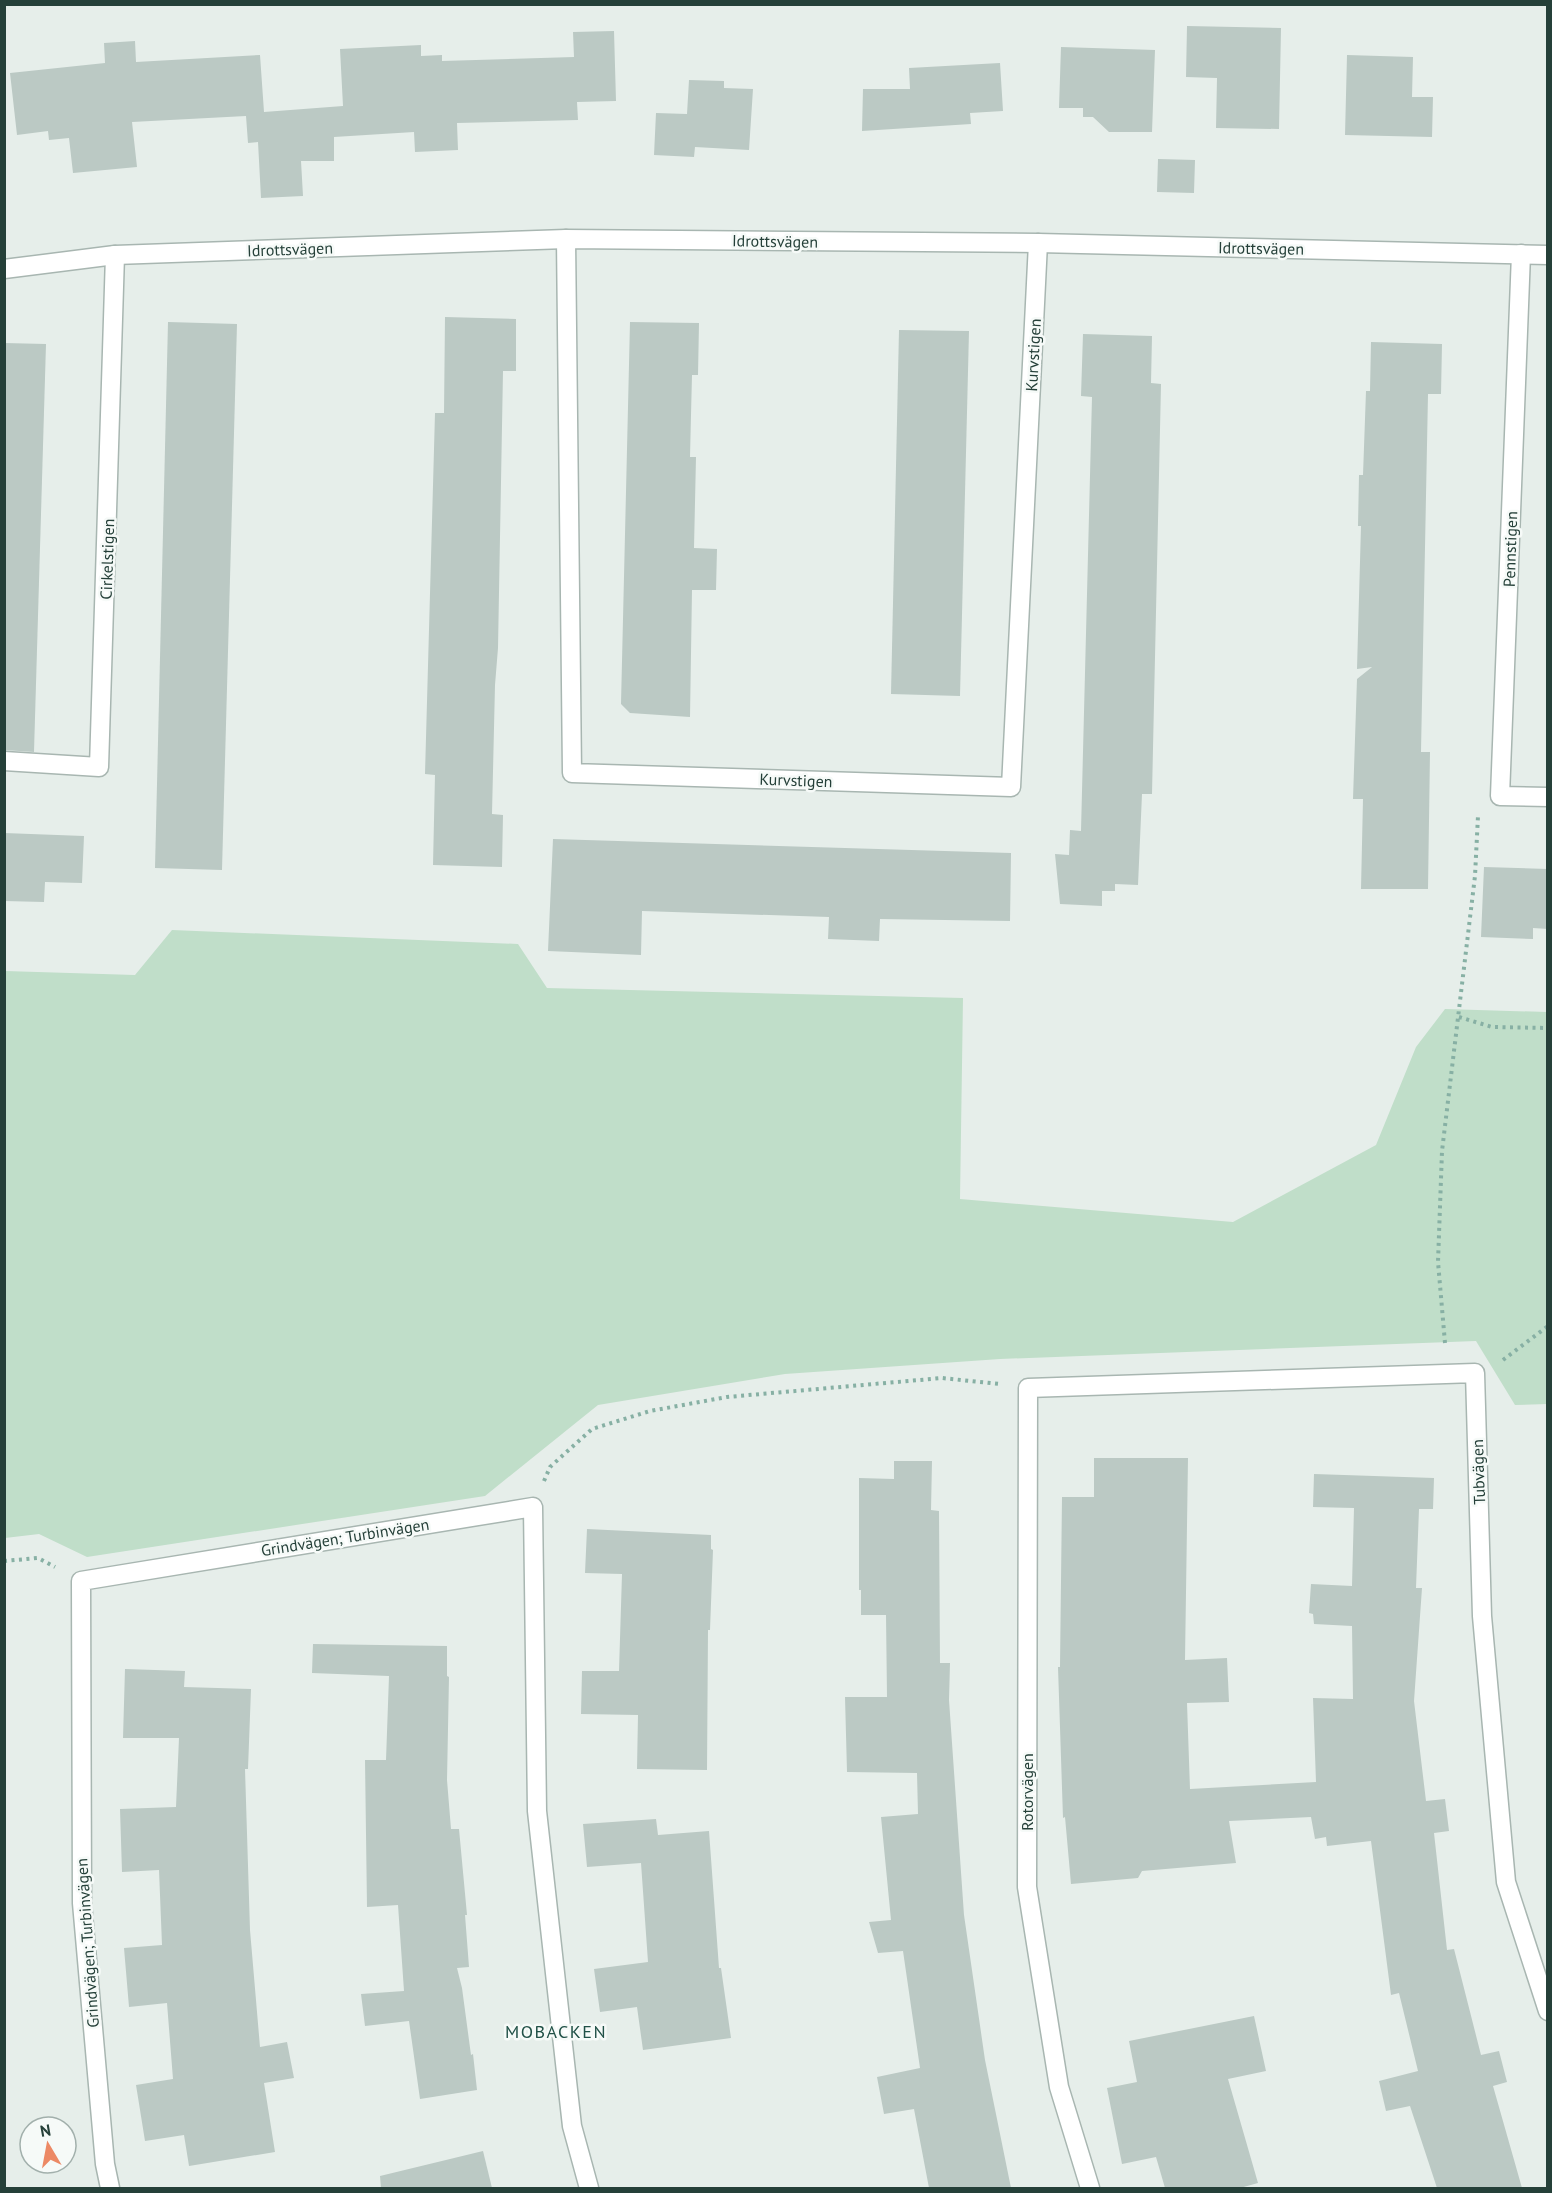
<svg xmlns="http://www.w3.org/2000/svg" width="1552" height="2193" font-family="'PT Sans',sans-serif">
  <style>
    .green { fill: #c0dec9 }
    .building { fill: #bbc9c4 }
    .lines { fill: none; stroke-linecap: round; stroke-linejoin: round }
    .minor-casing { stroke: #a8b6b1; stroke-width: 21 }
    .path { stroke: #87b0a4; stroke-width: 4; stroke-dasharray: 3 4.5; stroke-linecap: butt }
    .minor { stroke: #fff; stroke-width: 18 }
    .labels { text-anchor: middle; stroke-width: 5; stroke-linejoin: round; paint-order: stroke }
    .street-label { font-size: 16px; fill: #254039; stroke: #f6faf8 }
    .neighbourhood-label { font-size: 18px; letter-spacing: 1.5px; fill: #215147; stroke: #f6faf8 }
  </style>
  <rect width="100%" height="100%" fill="#e6eeea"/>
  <polygon class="green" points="172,930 518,944 547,988 963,998 960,1199 1233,1222 1376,1145 1416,1047 1445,1009 1547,1012 1547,1404 1515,1405 1476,1341 1000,1359 785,1374 598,1405 485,1496 87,1557 39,1534 5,1538 5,971 135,975"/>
  <g class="building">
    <polygon points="1187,26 1281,28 1279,129 1216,128 1217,78 1186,77"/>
    <polygon points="614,31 616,101 577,102 578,120 457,123 458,150 415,152 414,132 334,137 334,161 301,161 303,196 261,198 258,142 248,143 246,116 132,122 137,167 73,173 69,138 49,140 48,131 17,135 10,73 105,63 104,43 135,41 136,62 260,55 264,112 343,106 340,49 421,45 421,56 442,55 442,61 574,57 573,32"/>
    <polygon points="1061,47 1155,50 1152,132 1109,132 1093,117 1083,117 1083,108 1059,108"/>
    <polygon points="1347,55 1413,57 1412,97 1433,97 1432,137 1345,135"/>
    <polygon points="1000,63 1003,111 970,113 971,124 862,131 863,89 910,89 909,68"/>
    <polygon points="689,80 724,81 724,88 753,89 749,150 695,147 694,157 654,155 656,113 687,114"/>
    <polygon points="1158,159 1195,160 1194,193 1157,192"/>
    <polygon points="445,317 516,319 516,371 503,371 498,648 495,685 492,814 503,815 502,867 433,865 435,775 425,774 435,413 444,413"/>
    <polygon points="168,322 237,324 222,870 155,868"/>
    <polygon points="630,322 699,323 698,375 692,375 691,415 690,457 696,457 694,548 717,549 716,590 692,590 690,717 630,713 621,704"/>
    <polygon points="899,330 969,331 960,696 891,694"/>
    <polygon points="1083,334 1152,336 1151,383 1161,384 1152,794 1142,794 1138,885 1115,884 1115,891 1102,891 1102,906 1060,904 1055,854 1069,855 1070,830 1081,831 1092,397 1081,396"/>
    <polygon points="1371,342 1442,344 1441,394 1428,394 1421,752 1430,752 1428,889 1361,889 1363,799 1353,799 1357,679 1372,667 1357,669 1361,526 1358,526 1359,475 1363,475 1366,391 1370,391"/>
    <polygon points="4,343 46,344 34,752 4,750"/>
    <polygon points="4,833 84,836 82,883 45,882 44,902 4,901"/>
    <polygon points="553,839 1011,853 1010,921 880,919 879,941 828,939 829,917 642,911 641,955 548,951"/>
    <polygon points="1484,867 1548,869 1548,929 1533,928 1533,939 1481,937"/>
    <polygon points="1094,1458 1188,1458 1185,1660 1227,1658 1229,1702 1187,1703 1190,1789 1316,1782 1313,1698 1353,1699 1352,1626 1314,1624 1313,1614 1309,1613 1311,1584 1352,1586 1354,1508 1313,1507 1314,1474 1434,1478 1433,1509 1419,1509 1416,1588 1422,1588 1414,1701 1426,1801 1445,1799 1449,1831 1434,1833 1447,1950 1454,1949 1481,2055 1499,2051 1507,2082 1493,2086 1522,2188 1437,2188 1410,2106 1386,2111 1379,2081 1418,2071 1399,1993 1391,1995 1371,1841 1327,1846 1326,1837 1315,1839 1311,1817 1229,1821 1236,1863 1142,1871 1138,1878 1071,1884 1065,1817 1063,1818 1058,1667 1060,1667 1062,1497 1094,1497"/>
    <polygon points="894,1461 932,1461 931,1510 939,1511 940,1663 950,1663 949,1700 964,1915 985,2060 1011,2188 929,2188 914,2109 884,2114 877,2077 920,2068 903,1951 878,1953 869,1922 891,1920 881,1817 918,1814 917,1773 847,1772 845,1697 887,1697 886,1615 861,1615 861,1590 859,1590 859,1478 894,1479"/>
    <polygon points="587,1529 711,1535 711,1549 713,1550 710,1630 708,1630 707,1770 637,1769 638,1715 581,1714 582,1671 619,1671 622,1574 585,1573"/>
    <polygon points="313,1644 447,1646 447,1676 449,1677 447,1780 451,1829 459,1829 467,1915 465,1915 469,1967 457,1968 462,1988 471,2055 473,2054 477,2090 420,2099 409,2021 365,2026 361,1994 404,1991 398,1905 367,1907 365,1760 386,1760 389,1676 312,1673"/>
    <polygon points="125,1669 185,1671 184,1687 251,1689 248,1769 245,1769 250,1930 260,2047 287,2042 294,2078 264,2083 275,2152 189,2166 184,2135 145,2141 136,2085 173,2079 167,2003 129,2007 124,1948 162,1945 159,1870 122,1872 120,1809 176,1807 179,1738 123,1738"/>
    <polygon points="656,1819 658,1835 709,1831 719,1968 721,1968 731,2038 643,2050 637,2007 600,2012 594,1969 648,1962 641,1863 587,1867 583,1824"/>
    <polygon points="1254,2016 1266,2071 1228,2079 1258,2183 1240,2188 1165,2188 1156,2157 1122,2164 1107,2088 1137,2082 1129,2041"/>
    <polygon points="483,2151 492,2188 381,2188 380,2176"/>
  </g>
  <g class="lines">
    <defs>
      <g id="minor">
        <polyline points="566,239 572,773 1011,787 1038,243"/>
        <polyline points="1521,254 1500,796 1548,797"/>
        <polyline points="4,269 115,255 566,239 1038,243 1548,255"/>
        <polyline points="4,761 99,767 115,255"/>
        <polyline points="110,2188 105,2164 82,1903 81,1581 533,1507 537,1811 572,2126 589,2188"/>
        <polyline points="1090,2188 1059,2087 1027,1887 1028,1388 1475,1373 1482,1616 1506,1882 1548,2011"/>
      </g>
    </defs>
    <use href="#minor" class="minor-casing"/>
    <g class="path">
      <polyline points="1459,1017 1492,1027 1548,1028"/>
      <polyline points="1445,1343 1438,1262 1442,1151 1475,876 1478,816"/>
      <polyline points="1503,1360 1548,1326"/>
      <polyline points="544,1481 550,1467 592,1429 650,1411 727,1397 942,1378 1000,1384"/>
      <polyline points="4,1561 38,1558 55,1567"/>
    </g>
    <use href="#minor" class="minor"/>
  </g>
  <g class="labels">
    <g class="street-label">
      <text transform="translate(775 241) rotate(1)" y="6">Idrottsvägen</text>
      <text transform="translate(1261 248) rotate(1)" y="6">Idrottsvägen</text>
      <text transform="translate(290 249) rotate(-2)" y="6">Idrottsvägen</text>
      <text transform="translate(1033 355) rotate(-87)" y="6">Kurvstigen</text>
      <text transform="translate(1510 549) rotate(-88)" y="6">Pennstigen</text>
      <text transform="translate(107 559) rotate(-88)" y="6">Cirkelstigen</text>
      <text transform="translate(796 780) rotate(2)" y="6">Kurvstigen</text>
      <text transform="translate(1478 1472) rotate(-92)" y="6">Tubvägen</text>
      <text transform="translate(345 1537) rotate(-9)" y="6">Grindvägen; Turbinvägen</text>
      <text transform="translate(1027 1792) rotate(-90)" y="6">Rotorvägen</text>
      <text transform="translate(87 1943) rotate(-94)" y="6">Grindvägen; Turbinvägen</text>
    </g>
    <g class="neighbourhood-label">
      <text x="556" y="2038">MOBACKEN</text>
    </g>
  </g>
  <rect width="1552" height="2193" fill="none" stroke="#254039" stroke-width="12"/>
  <g transform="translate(48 2145) rotate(350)"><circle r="28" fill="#f6faf8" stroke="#a2b0ac" stroke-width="1.5"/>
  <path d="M0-4.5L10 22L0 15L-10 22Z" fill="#ec8965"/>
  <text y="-9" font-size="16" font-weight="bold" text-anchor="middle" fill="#254039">N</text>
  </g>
</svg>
